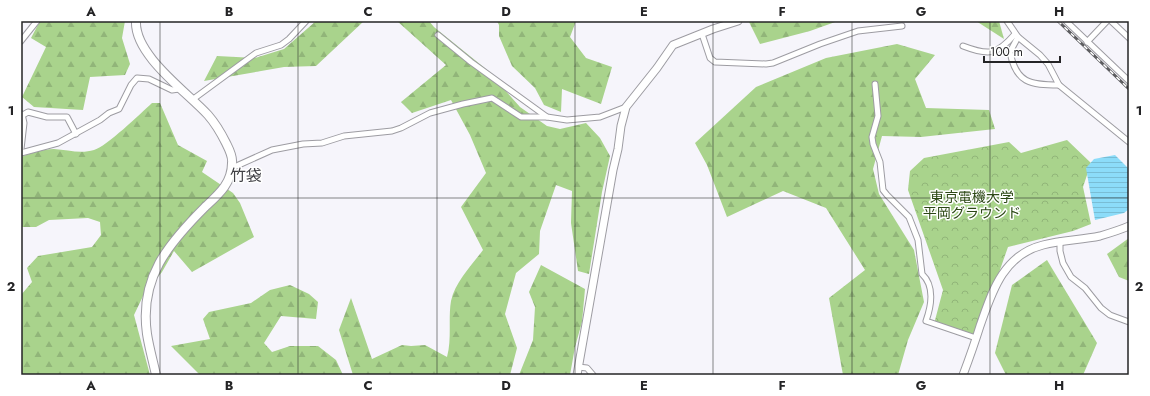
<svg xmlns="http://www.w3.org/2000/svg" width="1150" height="396" font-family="Jost,'Noto Sans JP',sans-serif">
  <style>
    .forest { fill: url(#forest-firs) }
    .park { fill: url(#park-crowns) }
    .water { fill: url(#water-rules) }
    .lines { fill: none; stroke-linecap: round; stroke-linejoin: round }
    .street-casing { stroke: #9d9ca2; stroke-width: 7 }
    .secondary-casing { stroke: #9d9ca2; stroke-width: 9 }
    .primary-casing { stroke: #9d9ca2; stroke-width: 10 }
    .street { stroke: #fff; stroke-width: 5 }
    .secondary { stroke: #fff; stroke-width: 7 }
    .primary { stroke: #fff; stroke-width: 8 }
    .rail-casing { stroke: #5d5d60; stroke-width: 3 }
    .rail { stroke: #fff; stroke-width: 1.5; stroke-dasharray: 4.5; stroke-linecap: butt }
    .grid { fill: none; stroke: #242426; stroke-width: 1; stroke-opacity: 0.55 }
    .labels { text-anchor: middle; stroke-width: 3; stroke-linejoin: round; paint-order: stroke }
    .park-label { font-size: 14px; fill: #2c4815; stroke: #fff }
    .quarter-label { font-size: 16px; fill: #414146; stroke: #fff }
    .neatline { fill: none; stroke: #242426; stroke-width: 1.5 }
    .grid-label { font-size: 13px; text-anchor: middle; font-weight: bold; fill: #242426 }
  </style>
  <defs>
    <pattern id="forest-firs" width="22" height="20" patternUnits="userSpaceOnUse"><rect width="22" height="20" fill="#a9d38c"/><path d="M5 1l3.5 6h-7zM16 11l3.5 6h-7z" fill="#91b579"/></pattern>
    <pattern id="park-crowns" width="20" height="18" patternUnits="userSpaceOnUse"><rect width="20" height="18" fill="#a9d38c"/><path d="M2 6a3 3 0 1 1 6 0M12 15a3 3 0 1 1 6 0" fill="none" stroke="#91b579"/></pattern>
    <pattern id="water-rules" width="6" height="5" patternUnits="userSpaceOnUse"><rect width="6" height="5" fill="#8cdcf9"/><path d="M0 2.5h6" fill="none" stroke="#79bdd5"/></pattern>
  </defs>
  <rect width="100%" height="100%" fill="#f6f5fb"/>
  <g class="forest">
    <polygon points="40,21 125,21 122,38 130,64 125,75 90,77 83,110 34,107 22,97 46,47 31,38"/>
    <polygon points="316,21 364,21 316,66 284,67 204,81 217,56 255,58 284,49"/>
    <path d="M397,21H429L434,27L486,69L520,107L547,126L560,129L586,123L600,138L610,156L602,192L589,274L578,271L571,223L572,191L556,185L540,231L539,254L516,273L505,314L517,348L510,375H353L339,330L351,298L372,359L402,345L411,346L425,345L447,357C452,338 448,319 451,301C455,282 472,265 483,250L461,207L486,173L470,135L451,100L412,113L401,102L446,65Z"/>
    <polygon points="497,21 576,21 570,37 586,58 612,67 601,104 562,89 561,112 544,105 535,88 512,66 499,36 499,25"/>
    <polygon points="753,21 838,21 810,31 760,44 749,22"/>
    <polygon points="976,21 999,21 1004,39"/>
    <polygon points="897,44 935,55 915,79 926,108 989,110 995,129 921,137 882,136 873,169 879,194 914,250 924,302 908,340 898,375 843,375 829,298 865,270 826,208 783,191 727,217 707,165 695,143 756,87 826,58"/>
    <path d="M152,103H160L178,145L207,161L202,172L233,193L240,203L254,237L192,272L174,251L162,272L144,294L134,315L150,375H21V295L32,282L27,268L38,256L92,247L101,235L100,222L88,218L49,220L36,227H21V157C31,153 43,149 54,149C68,150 81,154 94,150C106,147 141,113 152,103Z"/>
    <polygon points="1129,238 1129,281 1119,277 1107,254"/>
    <polygon points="1047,260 1097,343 1083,375 1006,375 995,353 1012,285"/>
    <polygon points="541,265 585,289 582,322 575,347 570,375 519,375 533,340 535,307 529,292"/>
    <polygon points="290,285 309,294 318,302 316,319 281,316 264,343 272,352 290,346 318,346 336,360 343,375 200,375 171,346 210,339 203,319 209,312 251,303 270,290"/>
  </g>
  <polygon class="park" points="1067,140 1091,163 1083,187 1091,224 1073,231 1008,247 976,338 934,324 943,290 908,190 910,171 924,158 1009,142 1021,153"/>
  <polygon class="water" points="1115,155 1129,169 1129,209 1124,213 1095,220 1086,168 1094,159"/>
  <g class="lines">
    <defs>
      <g id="street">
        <polyline points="1007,21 1018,37 1040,55 1048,64 1059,85 1129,142"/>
        <polyline points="1066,21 1129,81"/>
        <polyline points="1111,21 1129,38"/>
        <polyline points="702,34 710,58 715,62 766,64 773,63 820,44 858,31 902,26"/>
        <polyline points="438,35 471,62 547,117 567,120 600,117 626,107"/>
        <path d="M1018,37L1010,52C1016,83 1030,85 1059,85"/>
        <polyline points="21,41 37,21"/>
        <polyline points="1087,42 1107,21"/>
        <path d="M963,46C989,56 997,55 1015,34"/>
        <path d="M875,84L878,116L872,137L873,144L880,162L883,190L887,195L909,217L918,240L922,274C935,286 931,307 926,321L976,338"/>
        <polyline points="192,100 256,53 281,45 289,39 306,21"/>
        <polyline points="23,115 28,112 47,117 67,117 76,134"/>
        <polyline points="21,149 24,123 22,114"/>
        <polyline points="21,153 58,143 100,120 109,113 119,109 131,85 137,78 149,79 172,90 179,89"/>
        <polyline points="232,168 272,150 303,144 322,143 344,136 392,131 401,128 430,113 463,104 492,98 521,117 547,117"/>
        <polyline points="1060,241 1060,251 1063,263 1071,277 1085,288 1101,308 1110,315 1129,322"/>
        <polyline points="578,367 587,368 593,375"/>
      </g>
      <g id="secondary">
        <polyline points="577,375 613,170 618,149 621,126 626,107 657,68 673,45 713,29 738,21"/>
        <path d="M963,375C969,359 975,342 980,326C992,292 1003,255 1043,245C1062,240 1081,240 1100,236C1110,233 1120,230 1129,226"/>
      </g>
      <path id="primary" d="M136,21C134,55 187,92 208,115C215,123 221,133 226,143C229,149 233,156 232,163C232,183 219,194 205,207C168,244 139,278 147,334C149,347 153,361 156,375"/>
    </defs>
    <use href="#street" class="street-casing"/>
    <use href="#secondary" class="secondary-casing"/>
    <use href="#primary" class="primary-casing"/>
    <use href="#street" class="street"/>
    <use href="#secondary" class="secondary"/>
    <use href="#primary" class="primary"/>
    <defs>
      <polyline id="rail" points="1058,21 1129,89"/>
    </defs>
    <use href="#rail" class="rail-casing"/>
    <use href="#rail" class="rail"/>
  </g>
  <path class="grid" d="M160,21V375M298,21V375M437,21V375M575,21V375M713,21V375M852,21V375M990,21V375M21,198H1129"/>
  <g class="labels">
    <g class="park-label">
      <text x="972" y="202">東京電機大学<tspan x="972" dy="16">平岡グラウンド</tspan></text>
    </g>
    <g class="quarter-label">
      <text x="246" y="181">竹袋</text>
    </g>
  </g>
  <rect width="1150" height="396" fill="none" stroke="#ffffff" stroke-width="44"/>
  <path d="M984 56v6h76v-6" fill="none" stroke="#242426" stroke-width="2"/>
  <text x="990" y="56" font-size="12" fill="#242426" stroke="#ffffff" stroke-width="3" paint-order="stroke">100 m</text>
  <rect x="22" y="22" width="1106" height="352" class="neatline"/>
  <g class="grid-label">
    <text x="91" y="16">A</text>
    <text x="229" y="16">B</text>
    <text x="368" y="16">C</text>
    <text x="506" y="16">D</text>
    <text x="644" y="16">E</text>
    <text x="782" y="16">F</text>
    <text x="921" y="16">G</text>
    <text x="1059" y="16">H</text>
    <text x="11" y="115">1</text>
    <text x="1139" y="115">1</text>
    <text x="11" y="291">2</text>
    <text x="1139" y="291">2</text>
    <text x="91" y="390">A</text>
    <text x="229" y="390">B</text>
    <text x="368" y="390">C</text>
    <text x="506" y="390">D</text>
    <text x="644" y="390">E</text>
    <text x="782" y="390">F</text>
    <text x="921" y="390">G</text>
    <text x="1059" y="390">H</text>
  </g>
</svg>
